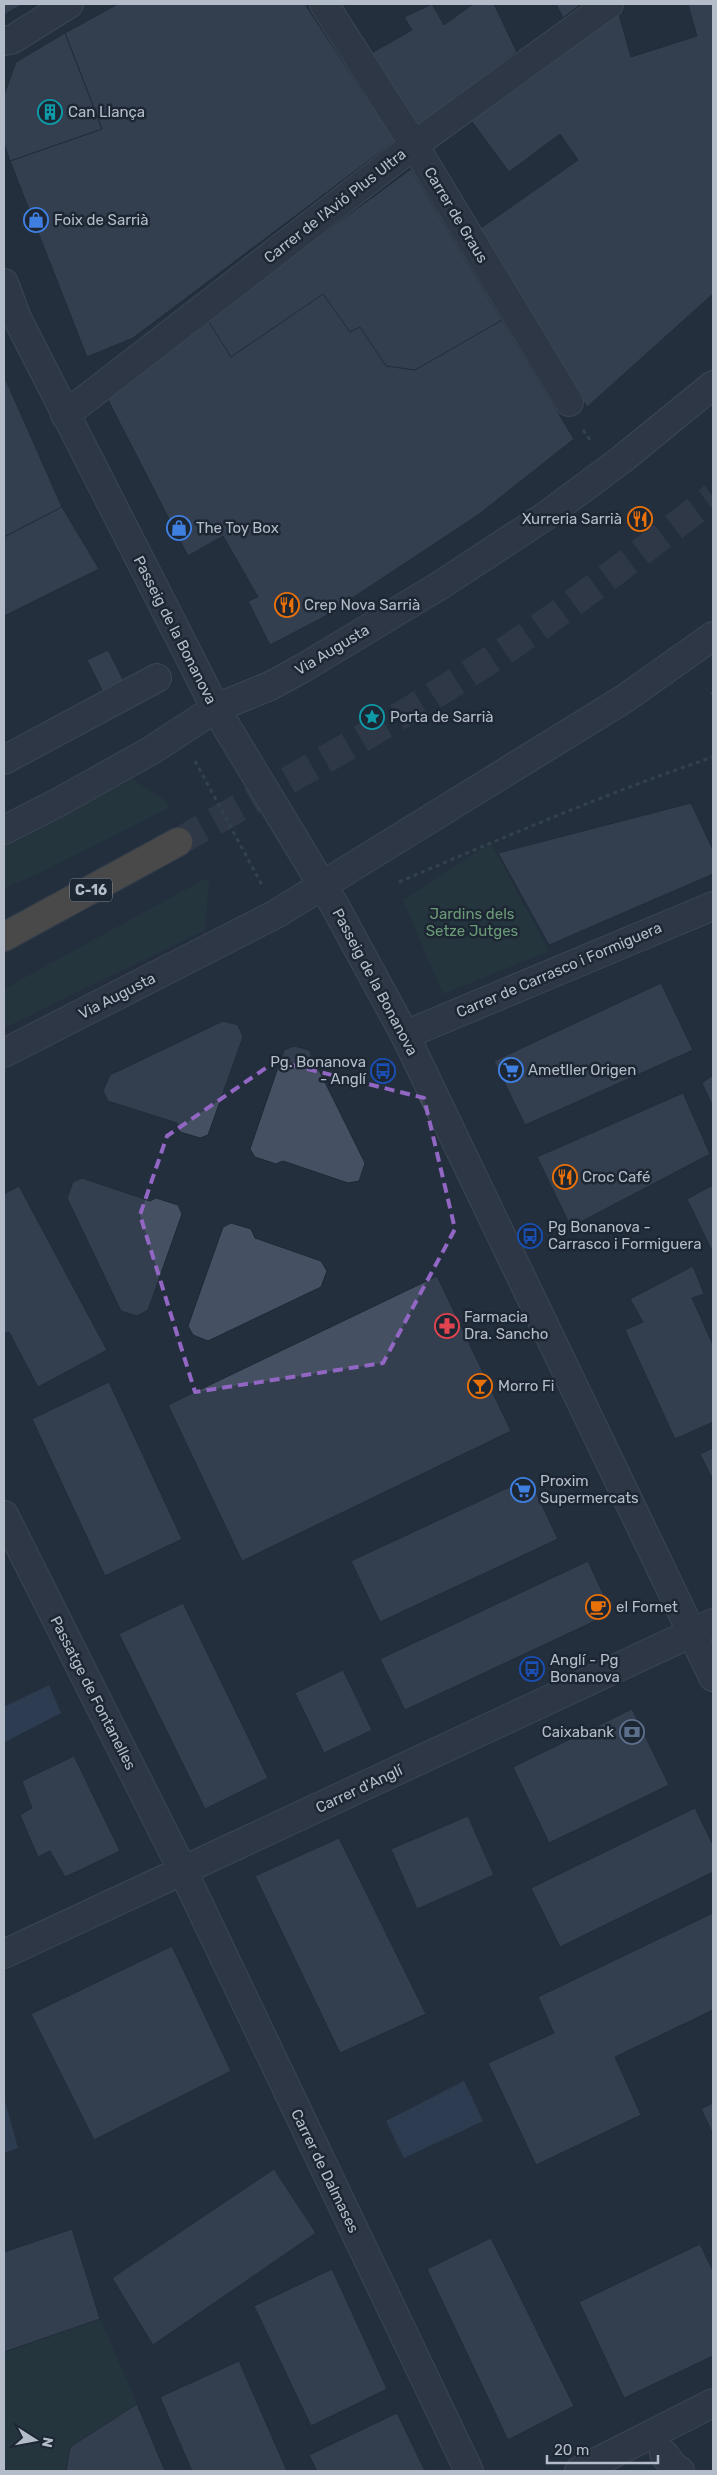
<svg xmlns="http://www.w3.org/2000/svg" width="717" height="2475" font-family="Rubik,sans-serif">
  <style>
    .green { fill: #263c3f }
    .water { fill: #394c67 }
    .building { fill: #455162; stroke: #1f2835 }
    .lines { fill: none; stroke-linecap: round; stroke-linejoin: round }
    .highway-tunnel { stroke: #3a4453; stroke-width: 28; stroke-dasharray: 28 14; stroke-linecap: butt }
    .minor-casing { stroke: #565f6c; stroke-width: 30 }
    .highway-casing { stroke: #434c59; stroke-width: 30 }
    .path { stroke: #44595c; stroke-width: 3; stroke-dasharray: 4 4; stroke-linecap: butt }
    .minor { stroke: #38414e; stroke-width: 28 }
    .highway { stroke: #746855; stroke-width: 28 }
    .marked { fill: none; stroke: #9266c3; stroke-width: 4; stroke-dasharray: 10 6; stroke-linejoin: round }
    .labels { text-anchor: middle; stroke-width: 5; stroke-linejoin: round; paint-order: stroke }
    .shield { fill: #1d2633; stroke: #878f9c; stroke-width: 1 }
    .shield-label { font-size: 14px; font-weight: bold; fill: #b4bcc9 }
    .poi-label { font-size: 15px; fill: #b4bcc9; stroke: #1d2633; text-anchor: start }
    .street-label { font-size: 15px; fill: #b4bcc9; stroke: #1d2633 }
    .park-label { font-size: 15px; fill: #6b9a76; stroke: #1d2633 }
  </style>
  <rect width="100%" height="100%" fill="#242f3e"/>
  <g class="green">
    <polygon points="132,779 166,801 170,807 40,873 4,888 4,846"/>
    <polygon points="491,843 549,951 443,994 403,900"/>
    <polygon points="207,878 209,882 205,930 4,1028 4,989"/>
    <polygon points="100,2319 137,2404 70,2447 66,2471 4,2471 4,2352"/>
  </g>
  <g class="water">
    <polygon points="49,1685 61,1713 5,1742 4,1707"/>
    <polygon points="464,2081 483,2121 404,2158 386,2121"/>
    <polygon points="4,2098 18,2148 4,2153"/>
  </g>
  <g class="building">
    <polygon points="4,4 23,4 4,15"/>
    <polygon points="118,4 305,4 395,141 133,338 87,357 10,161 102,129 65,33"/>
    <polygon points="432,4 444,25 473,4 494,4 517,52 415,128 368,55 412,30 404,17"/>
    <polygon points="556,4 581,4 563,18"/>
    <polygon points="691,4 713,4 713,294 587,407 478,230 578,160 560,134 509,172 470,119 618,11 631,57 697,36 688,5"/>
    <polygon points="65,33 102,129 10,161 4,143 4,95 16,62"/>
    <polygon points="411,169 574,439 478,515 322,618 270,645 248,601 258,597 223,536 188,556 105,394"/>
    <polygon points="411,169 502,320 415,370 386,366 360,327 350,332 323,294 231,357 207,319"/>
    <polygon points="4,376 62,507 4,537"/>
    <polygon points="62,507 99,569 4,616 4,537"/>
    <polygon points="108,650 126,685 105,696 87,660"/>
    <polygon points="691,803 713,850 713,874 549,945 498,853"/>
    <polygon points="661,983 693,1050 525,1125 494,1061"/>
    <polygon points="223,1021 238,1025 243,1037 208,1135 200,1138 180,1132 177,1123 108,1101 103,1091 110,1075"/>
    <polygon points="294,1046 309,1050 365,1163 359,1181 348,1183 283,1161 276,1164 255,1157 250,1149 284,1050"/>
    <polygon points="713,1075 713,1107 702,1083"/>
    <polygon points="683,1093 710,1154 571,1227 537,1157"/>
    <polygon points="82,1178 150,1201 156,1198 178,1205 182,1214 148,1310 137,1316 121,1311 67,1198 73,1182"/>
    <polygon points="713,1185 713,1253 687,1199"/>
    <polygon points="19,1186 107,1350 38,1387 9,1332 4,1334 4,1194"/>
    <polygon points="231,1223 251,1229 255,1238 321,1261 327,1271 321,1287 208,1341 193,1335 188,1326 223,1227"/>
    <polygon points="693,1266 704,1294 692,1298 713,1345 713,1422 675,1439 625,1330 643,1322 630,1299"/>
    <polygon points="437,1276 511,1431 242,1561 168,1405"/>
    <polygon points="109,1382 182,1539 105,1576 32,1419"/>
    <polygon points="713,1448 713,1480 700,1454"/>
    <polygon points="529,1478 558,1539 380,1622 351,1561"/>
    <polygon points="588,1561 612,1613 405,1710 380,1659"/>
    <polygon points="183,1603 268,1778 205,1809 119,1634"/>
    <polygon points="343,1670 372,1730 324,1753 295,1693"/>
    <polygon points="632,1709 669,1785 549,1843 513,1767"/>
    <polygon points="74,1756 120,1851 65,1877 50,1851 38,1857 20,1815 32,1808 22,1781"/>
    <polygon points="695,1808 713,1845 713,1872 560,1947 531,1888"/>
    <polygon points="468,1816 494,1875 417,1909 391,1849"/>
    <polygon points="339,1838 426,2014 340,2053 255,1876"/>
    <polygon points="713,1913 713,2010 615,2057 641,2115 536,2165 488,2063 554,2033 538,1997"/>
    <polygon points="172,1946 231,2071 94,2140 31,2014"/>
    <polygon points="713,2103 713,2134 701,2109"/>
    <polygon points="274,2169 316,2233 153,2345 112,2278"/>
    <polygon points="72,2229 100,2319 4,2352 4,2252"/>
    <polygon points="491,2238 574,2406 508,2440 427,2269"/>
    <polygon points="700,2244 713,2271 713,2356 624,2398 579,2302"/>
    <polygon points="332,2269 387,2389 311,2426 254,2306"/>
    <polygon points="239,2361 287,2471 192,2471 160,2397"/>
    <polygon points="137,2404 165,2471 66,2471 70,2447"/>
    <polygon points="397,2413 425,2471 317,2471 309,2455"/>
  </g>
  <g class="lines">
    <path class="highway-tunnel" d="M178,842C290,779 403,718 510,647C580,600 646,548 713,497"/>
    <defs>
      <g id="minor">
        <polyline points="324,4 414,145 569,402"/>
        <polyline points="4,41 13,39 69,4"/>
        <polyline points="4,283 17,318 217,711 336,908 405,1035 713,1677"/>
        <polyline points="65,415 414,145 609,4"/>
        <polyline points="4,760 157,678"/>
        <polyline points="4,830 59,802 152,750 216,708 270,686 303,668 439,586 547,515 621,460 713,385"/>
        <polyline points="405,1035 713,906"/>
        <polyline points="4,1053 276,914 624,699 713,636"/>
        <polyline points="4,1515 183,1871 469,2471"/>
        <polyline points="4,1954 713,1623"/>
        <polyline points="664,2454 673,2466 680,2471"/>
        <polyline points="579,2471 713,2403"/>
      </g>
      <polyline id="highway" points="4,937 178,842"/>
    </defs>
    <use href="#minor" class="minor-casing"/>
    <use href="#highway" class="highway-casing"/>
    <g class="path">
      <polyline points="583,430 590,440"/>
      <polyline points="712,692 713,694"/>
      <polyline points="195,761 262,885"/>
      <path d="M399,882C502,838 607,793 713,757"/>
    </g>
    <use href="#minor" class="minor"/>
    <use href="#highway" class="highway"/>
  </g>
  <path d="M0 0H717V2475H0ZM276,1061L424,1098L455,1229L383,1363L195,1392L140,1215L167,1136Z" fill="#242f3e" fill-opacity=".55" fill-rule="evenodd"/>
  <path class="marked" d="M276,1061L424,1098L455,1229L383,1363L195,1392L140,1215L167,1136Z"/>
  <defs>
    <symbol id="building-ring" viewBox="-11 -11 22 22"><circle r="9.5" fill="#1d2633" stroke="#0f9aa8" stroke-width="1.5"/><path d="M-4-6H4V6H1V3H-1V6H-4ZM-2.5-4.3h1.7v1.8h-1.7ZM.8-4.3h1.7v1.8H.8ZM-2.5-1h1.7V.8h-1.7ZM.8-1h1.7V.8H.8Z" fill="#0f9aa8"/></symbol>
    <symbol id="shop-ring" viewBox="-11 -11 22 22"><circle r="9.5" fill="#1d2633" stroke="#3f7fe0" stroke-width="1.5"/><path d="M-5-2.5h2.3a2.7 3.5 0 0 1 5.4 0H5L5.5 6h-11ZM-1.5-2.5h3a1.5 2.3 0 0 0-3 0Z" fill="#3f7fe0"/></symbol>
    <symbol id="restaurant-ring" viewBox="-11 -11 22 22"><circle r="9.5" fill="#1d2633" stroke="#e8710a" stroke-width="1.5"/><path d="M-5-6h1v4h1v-4h1v4h1v-4h1v5L-1.5 .5V6h-2V.5L-5-1ZM5-6V6H3V1.5H1.5Q1.5-4 5-6Z" fill="#e8710a"/></symbol>
    <symbol id="sight-ring" viewBox="-11 -11 22 22"><circle r="9.5" fill="#1d2633" stroke="#0f9aa8" stroke-width="1.5"/><path d="M0-6L1.8-2.2L6-1.7L2.9 1.2L3.7 5.4L0 3.3L-3.7 5.4L-2.9 1.2L-6-1.7L-1.8-2.2Z" fill="#0f9aa8"/></symbol>
    <symbol id="supermarket-ring" viewBox="-11 -11 22 22"><circle r="9.5" fill="#1d2633" stroke="#3f7fe0" stroke-width="1.5"/><path d="M-6-5.5h2.5l.6 2H6L4.5 2H-2.5L-4.4-4H-6ZM-1.5 3.2a1.3 1.3 0 1 0 .1 0ZM3 3.2a1.3 1.3 0 1 0 .1 0Z" fill="#3f7fe0"/></symbol>
    <symbol id="bus-ring" viewBox="-11 -11 22 22"><circle r="9.5" fill="#1d2633" stroke="#1a4fb4" stroke-width="1.5"/><path d="M-5-6H5V4H4V6H2V4H-2V6H-4V4H-5ZM-3.5-4V0h7V-4ZM-3.5 1.2v1.5H-2V1.2ZM2 1.2v1.5H3.5V1.2Z" fill="#1a4fb4"/></symbol>
    <symbol id="pharmacy-ring" viewBox="-11 -11 22 22"><circle r="9.5" fill="#1d2633" stroke="#e0444e" stroke-width="1.5"/><path d="M-2-6h4v4h4v4h-4v4h-4v-4h-4v-4h4Z" fill="#e0444e"/></symbol>
    <symbol id="bar-ring" viewBox="-11 -11 22 22"><circle r="9.5" fill="#1d2633" stroke="#e8710a" stroke-width="1.5"/><path d="M-6-5H6L.8 .8V4.5H3.5V6h-7V4.5H-.8V.8Z" fill="#e8710a"/></symbol>
    <symbol id="cafe-ring" viewBox="-11 -11 22 22"><circle r="9.5" fill="#1d2633" stroke="#e8710a" stroke-width="1.5"/><path d="M-5.5-4.5H6V0H3Q3 3.5 0 3.5H-2.5Q-5.5 3.5-5.5 0ZM3-3.2v2h1.7v-2ZM-6 4.5H4V6H-6Z" fill="#e8710a"/></symbol>
    <symbol id="bank-ring" viewBox="-11 -11 22 22"><circle r="9.5" fill="#1d2633" stroke="#5c6f8a" stroke-width="1.5"/><path d="M-6-4H6V4H-6ZM0-2.3a2.3 2.3 0 1 0 0 4.6a2.3 2.3 0 1 0 0-4.6Z" fill="#5c6f8a"/></symbol>
  </defs>
  <g fill-rule="evenodd">
    <use href="#building-ring" x="36" y="98" width="28" height="28"/>
    <use href="#shop-ring" x="22" y="206" width="28" height="28"/>
    <use href="#restaurant-ring" x="626" y="505" width="28" height="28"/>
    <use href="#shop-ring" x="165" y="514" width="28" height="28"/>
    <use href="#restaurant-ring" x="273" y="591" width="28" height="28"/>
    <use href="#sight-ring" x="358" y="703" width="28" height="28"/>
    <use href="#supermarket-ring" x="497" y="1056" width="28" height="28"/>
    <use href="#bus-ring" x="369" y="1057" width="28" height="28"/>
    <use href="#restaurant-ring" x="551" y="1163" width="28" height="28"/>
    <use href="#bus-ring" x="516" y="1222" width="28" height="28"/>
    <use href="#pharmacy-ring" x="433" y="1312" width="28" height="28"/>
    <use href="#bar-ring" x="466" y="1372" width="28" height="28"/>
    <use href="#supermarket-ring" x="509" y="1476" width="28" height="28"/>
    <use href="#cafe-ring" x="584" y="1593" width="28" height="28"/>
    <use href="#bus-ring" x="518" y="1655" width="28" height="28"/>
    <use href="#bank-ring" x="618" y="1718" width="28" height="28"/>
  </g>
  <g class="labels">
    <rect class="shield" x="70" y="878.5" width="42" height="23" rx="4"/>
    <g class="shield-label">
      <text x="91" y="895">C-16</text>
    </g>
    <g class="poi-label">
      <text x="68" y="117">Can Llança</text>
      <text x="54" y="225">Foix de Sarrià</text>
      <text x="622" y="524" text-anchor="end">Xurreria Sarrià</text>
      <text x="196" y="533">The Toy Box</text>
      <text x="304" y="610">Crep Nova Sarrià</text>
      <text x="390" y="722">Porta de Sarrià</text>
      <text x="366" y="1067" text-anchor="end">Pg. Bonanova<tspan x="366" dy="17">- Anglí</tspan></text>
      <text x="528" y="1075">Ametller Origen</text>
      <text x="582" y="1182">Croc Café</text>
      <text x="548" y="1232">Pg Bonanova -<tspan x="548" dy="17">Carrasco i Formiguera</tspan></text>
      <text x="464" y="1322">Farmacia<tspan x="464" dy="17">Dra. Sancho</tspan></text>
      <text x="498" y="1391">Morro Fi</text>
      <text x="540" y="1486">Proxim<tspan x="540" dy="17">Supermercats</tspan></text>
      <text x="616" y="1612">el Fornet</text>
      <text x="550" y="1665">Anglí - Pg<tspan x="550" dy="17">Bonanova</tspan></text>
      <text x="614" y="1737" text-anchor="end">Caixabank</text>
    </g>
    <g class="street-label">
      <text transform="translate(335 206) rotate(-38)" y="5">Carrer de l'Avió Plus Ultra</text>
      <text transform="translate(456 215) rotate(59)" y="5">Carrer de Graus</text>
      <text transform="translate(175 630) rotate(63)" y="5">Passeig de la Bonanova</text>
      <text transform="translate(332 650) rotate(-31)" y="5">Via Augusta</text>
      <text transform="translate(559 970) rotate(-23)" y="5">Carrer de Carrasco i Formiguera</text>
      <text transform="translate(375 982) rotate(62)" y="5">Passeig de la Bonanova</text>
      <text transform="translate(117 996) rotate(-27)" y="5">Via Augusta</text>
      <text transform="translate(93 1693) rotate(63)" y="5">Passatge de Fontanelles</text>
      <text transform="translate(359 1789) rotate(-25)" y="5">Carrer d'Anglí</text>
      <text transform="translate(325 2171) rotate(64)" y="5">Carrer de Dalmases</text>
    </g>
    <g class="park-label">
      <text x="472" y="919">Jardins dels<tspan x="472" dy="17">Setze Jutges</tspan></text>
    </g>
  </g>
  <rect width="717" height="2475" fill="none" stroke="#b4bcc9" stroke-width="10"/>
  <g transform="translate(35 2440) rotate(101)" stroke="#1d2633" stroke-width="4" paint-order="stroke">
  <path d="M0-4L9 19L0 12L-9 19Z" fill="#b4bcc9"/>
  <text y="-8" font-size="14" font-weight="bold" text-anchor="middle" fill="#b4bcc9">N</text>
  </g>
  <path d="M547 2455v8h111v-8" fill="none" stroke="#b4bcc9" stroke-width="2.5"/>
  <text x="554" y="2455" font-size="15" fill="#b4bcc9" stroke="#1d2633" stroke-width="4" paint-order="stroke">20 m</text>
</svg>
